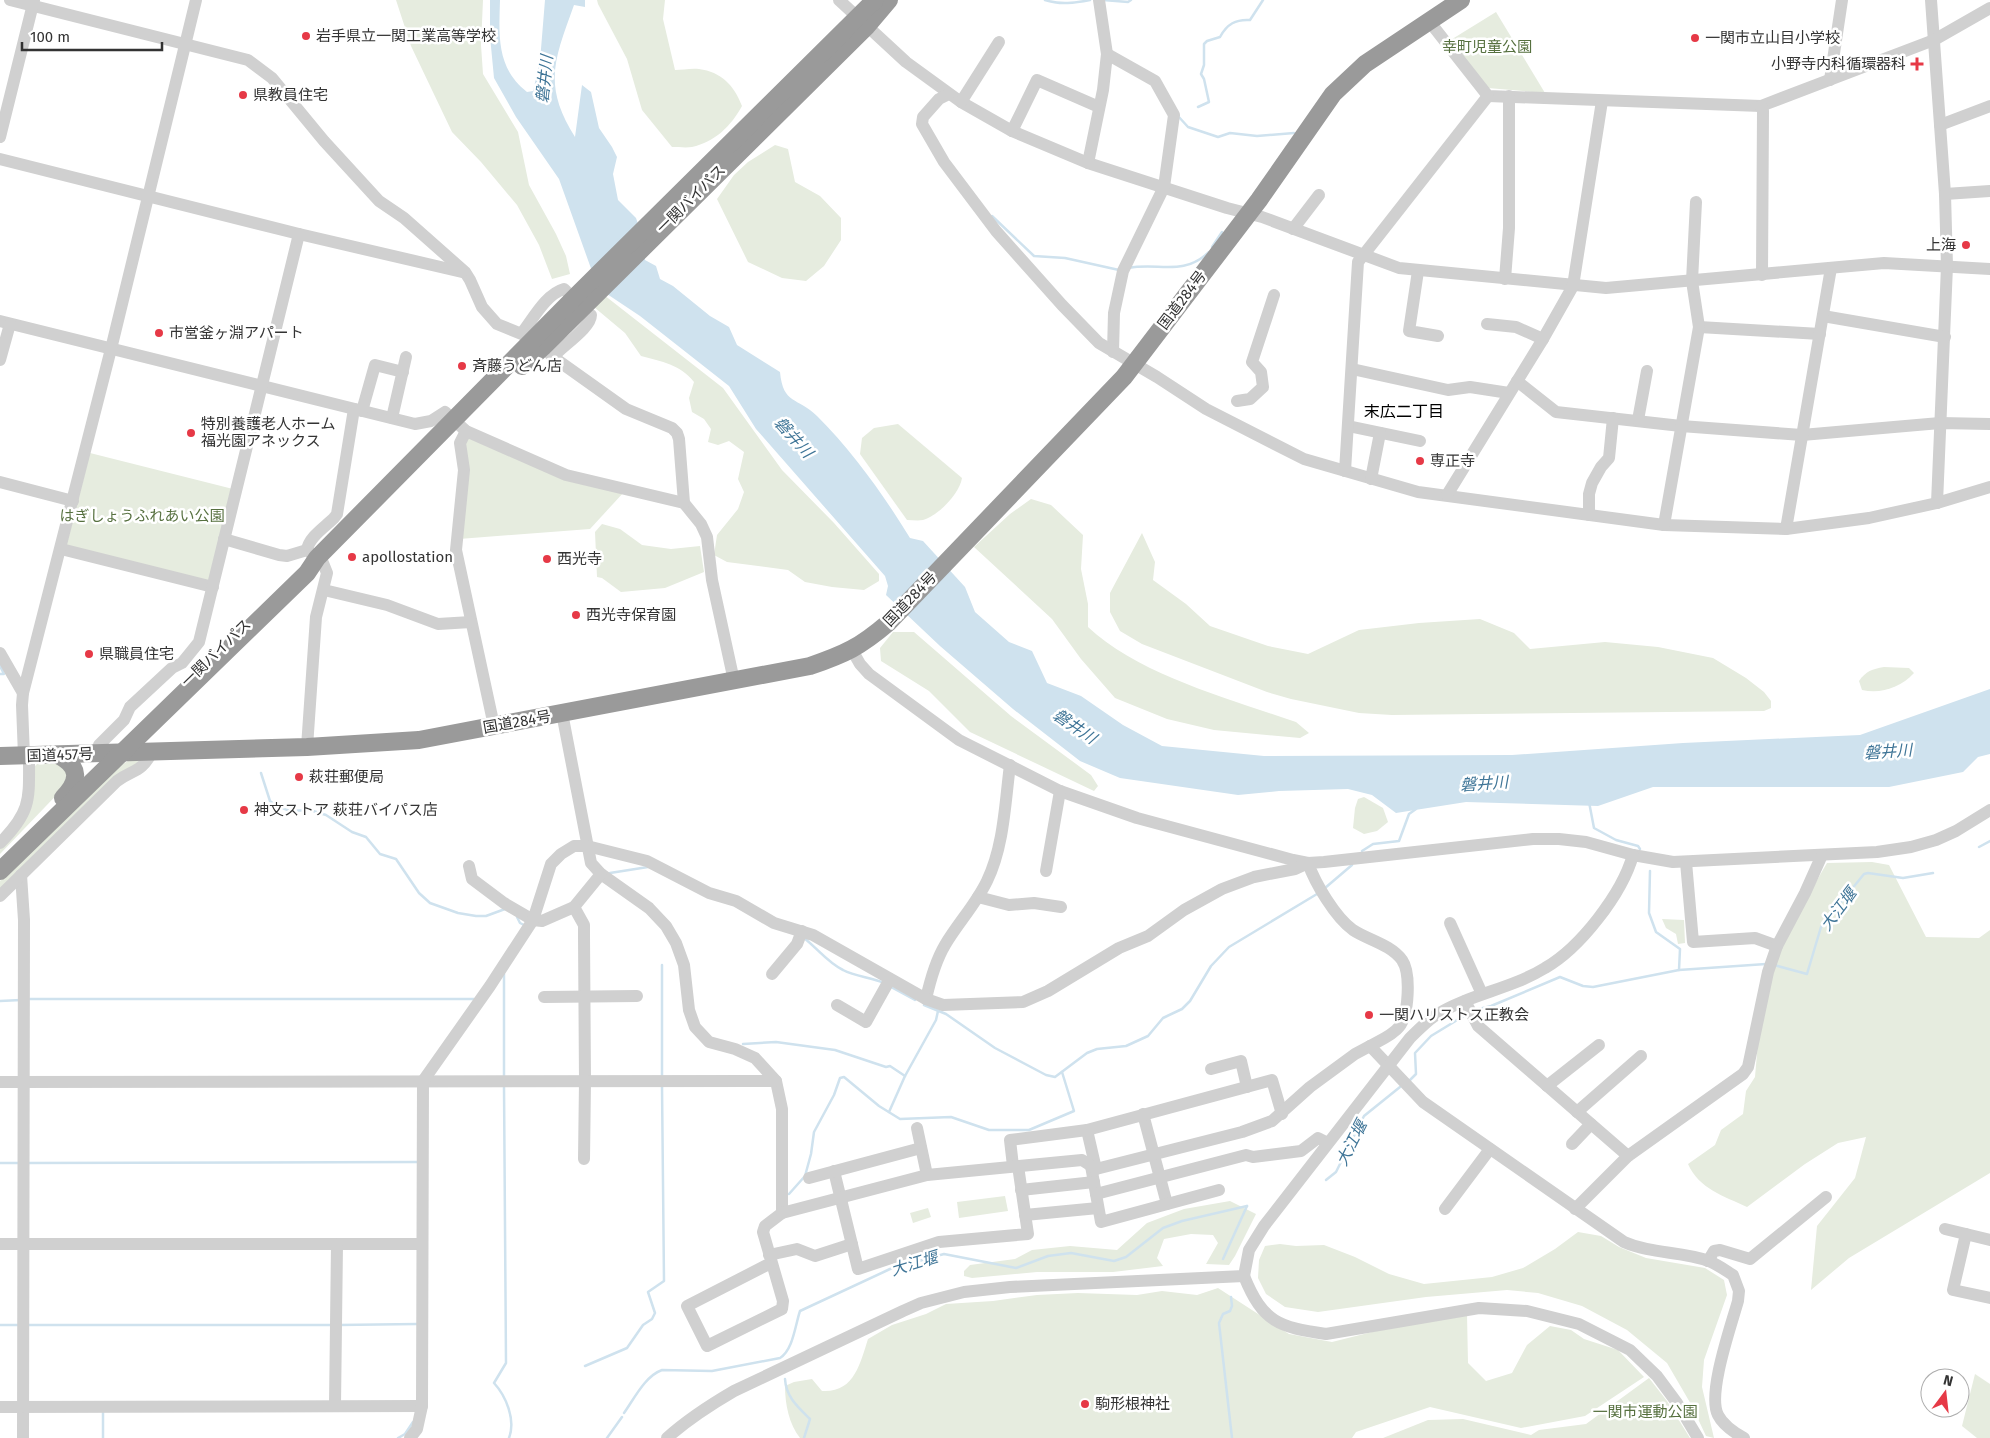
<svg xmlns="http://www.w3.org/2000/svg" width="1990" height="1438" font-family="'Fira Sans','Noto Sans JP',sans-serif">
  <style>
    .green { fill: #e6ecdf }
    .water { fill: #cfe2ee }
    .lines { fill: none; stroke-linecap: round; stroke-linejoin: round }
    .stream { stroke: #cfe2ee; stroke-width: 2.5 }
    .minor { stroke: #d0d0d0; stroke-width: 12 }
    .highway { stroke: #9a9a9a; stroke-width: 18 }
    .poi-dot { fill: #e63946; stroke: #fff; stroke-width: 2 }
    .labels { text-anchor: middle; stroke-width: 5; stroke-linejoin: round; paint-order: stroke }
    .poi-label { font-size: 15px; fill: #333; stroke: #fff; text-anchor: start }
    .park-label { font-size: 15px; fill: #56703f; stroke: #fff }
    .street-label { font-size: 15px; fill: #333; stroke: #fff }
    .water-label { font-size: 16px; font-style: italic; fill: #3f7597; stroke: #fff }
    .neighbourhood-label { font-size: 16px; fill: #000; stroke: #fff }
  </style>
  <rect width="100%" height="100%" fill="#fff"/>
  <g class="green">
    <polygon points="396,0 483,0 481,45 483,74 518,132 529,185 556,234 566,256 570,274 552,279 539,245 517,205 481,162 452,132 411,46"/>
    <path d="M597,0H665L663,19L675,70C682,70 691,68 699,69C721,72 734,85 742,106C731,126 715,142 692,147C686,148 678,147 672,147L642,110L627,59L598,4Z"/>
    <polygon points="1496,12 1545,93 1488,88 1449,41"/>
    <polygon points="775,145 788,149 795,182 820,196 841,218 841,240 824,266 806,281 782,278 748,262 717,199 734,175 748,162"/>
    <path d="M604,295L723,388L782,470L834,523L879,574V581L864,590L832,587L805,582L788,570L727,562L714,555L717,535L738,509L744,492L738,479L744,452L729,441L718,445L708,442L711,429L704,419L692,412L689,398L694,382C680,364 662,362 641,356L625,333L588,302Z"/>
    <path d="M898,424L962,478C960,493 938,516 923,520C918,521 912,520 907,520L860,454L862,438L874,428Z"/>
    <polygon points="468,436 624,492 590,529 459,539 464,445"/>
    <polygon points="90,453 233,489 210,584 66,547"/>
    <path d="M1031,499L1051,505L1083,535L1081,569L1088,604V627C1139,675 1230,699 1296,722L1309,733L1300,738L1214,730L1167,719L1115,698L1081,659L1052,619L974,547L1010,514Z"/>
    <polygon points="602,524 620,529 642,545 671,549 700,546 704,572 665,588 621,592 602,578 597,577 595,532"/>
    <polygon points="1142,533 1155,562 1153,580 1186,604 1210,626 1268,646 1308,654 1359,630 1419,623 1480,619 1514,633 1530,649 1605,642 1658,647 1713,658 1746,678 1764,692 1771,701 1771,708 1764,711 1392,715 1359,713 1291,699 1267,692 1142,644 1120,631 1110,612 1110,593"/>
    <polygon points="893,632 914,632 1011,716 1091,775 1098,786 1094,791 970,732 929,691 881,661 880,648"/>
    <path d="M1884,667L1909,668L1914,673C1900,688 1881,694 1862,690L1859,681C1866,671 1872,669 1884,667Z"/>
    <polygon points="136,760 139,762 0,890 0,881 114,769 128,761"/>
    <polygon points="61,762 65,764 68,783 0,854 0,848 15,833 34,767 38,763"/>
    <polygon points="1364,797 1383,808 1388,822 1377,831 1364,834 1353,828 1355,808 1358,799"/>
    <path d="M1872,862L1889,865L1926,937L1979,938L1990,930V1173L1849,1258L1811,1290L1817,1226L1855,1178L1866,1137L1838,1143L1805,1164L1747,1207C1724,1196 1699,1189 1688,1164L1715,1145L1721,1130L1743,1114L1746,1091L1755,1077L1758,1042L1779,945L1827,863Z"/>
    <polygon points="1662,919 1684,920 1685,943 1678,944 1676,934 1666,928"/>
    <polygon points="1005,1196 1008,1211 959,1218 957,1202"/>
    <polygon points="1230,1201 1256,1214 1235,1256 1229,1265 1206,1264 1218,1243 1213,1235 1191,1234 1164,1239 1157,1258 1163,1266 1113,1272 1037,1272 972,1278 964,1276 964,1271 970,1265 1015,1259 1032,1250 1070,1246 1117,1250 1147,1223 1184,1209"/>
    <polygon points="928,1208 931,1217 913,1223 910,1213"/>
    <polygon points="1578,1232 1601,1236 1619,1247 1646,1258 1705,1268 1724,1280 1727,1295 1704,1360 1702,1387 1714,1438 1706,1436 1692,1406 1667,1363 1627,1330 1582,1306 1538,1293 1507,1290 1426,1297 1318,1312 1285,1307 1266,1294 1258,1278 1259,1260 1265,1246 1280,1244 1296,1246 1324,1245 1355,1257 1389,1274 1424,1284 1492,1277 1523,1268 1555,1249"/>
    <path d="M1218,1288L1289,1334L1332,1342L1400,1325L1467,1314L1468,1363L1486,1381L1512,1373L1527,1345L1550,1326L1571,1330L1584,1339L1618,1350L1644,1377L1585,1416L1521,1428L1430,1407L1356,1432L1352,1438H800C789,1424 785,1404 785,1386L794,1382L812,1379L822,1391C854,1393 860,1364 868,1339L892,1325L926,1314L946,1304L993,1301L1037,1295L1078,1293L1137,1295L1162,1291L1197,1295Z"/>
    <polygon points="1975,1374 1990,1384 1990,1438 1977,1438 1962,1426"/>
    <polygon points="1649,1378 1667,1401 1690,1438 1383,1438 1428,1420 1463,1419 1531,1435 1539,1430 1586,1424"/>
  </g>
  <path class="water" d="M490,0H500C499,35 496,68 527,92L533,91L540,61L545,0H585V7L574,5C555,58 542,85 575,137L582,85L591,92L599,128L612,147L617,157L613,174L618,200L636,218L644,241L645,260L656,266L660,279L673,286L710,316L729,327L737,345L780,372C783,405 798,397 817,416C853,452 883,494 910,538L923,541L965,587L975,612L1009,642L1032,651L1047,683L1081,696L1123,725L1162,746L1264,756L1512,755L1683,743L1860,735L1990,689V754L1978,757L1963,772L1889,787H1653L1598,806L1466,802L1396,813L1372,795L1348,789L1279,791L1238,795L1120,778L1080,761L1013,709L940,646L886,595L888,586L885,576L756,429L729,386L640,316L598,288L559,179L516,117L494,78L490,36Z"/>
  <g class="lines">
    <g class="stream">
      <path d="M1045,0C1060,5 1075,3 1090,0"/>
      <polyline points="1103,0 1128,2 1131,0"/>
      <path d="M1198,107L1209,102L1204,79L1201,74L1204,65V44L1207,41L1220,37C1227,24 1236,19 1250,20L1263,0"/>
      <polyline points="1178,116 1188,127 1218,137 1230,133 1257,136 1294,133"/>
      <polyline points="992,216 1034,256 1065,258 1119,270"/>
      <polyline points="1212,247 1222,232"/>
      <path d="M1129,268C1158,262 1183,277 1209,252"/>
      <polyline points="0,666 4,674 0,674"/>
      <polyline points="261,773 270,801 275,805 290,811 310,810 326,815 352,832 366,837 380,854 396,859 419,893 430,903 458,913 476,916 486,916 505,909"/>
      <polyline points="1589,802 1594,828 1616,840 1638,846 1640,849"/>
      <polyline points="1979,847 1990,841"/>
      <polyline points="1362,851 1373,844 1399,841 1409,814 1416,809"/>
      <polyline points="1650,871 1649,913 1656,932 1680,949 1679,970"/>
      <polyline points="610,873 648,867"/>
      <polyline points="1325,888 1352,865"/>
      <polyline points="517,917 520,923 524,925"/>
      <path d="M804,938C817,948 828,963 843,970C856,977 871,977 884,983"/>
      <polyline points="1774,965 1807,974 1821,927 1864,874 1868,873 1903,878 1933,873"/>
      <polyline points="504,974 504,1077"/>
      <polyline points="891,987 915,1000"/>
      <polyline points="29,999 474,999"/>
      <polyline points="0,1001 21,1000"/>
      <polyline points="924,1005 946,1014 995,1048 1046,1075 1055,1077 1087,1053 1097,1049 1126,1046 1148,1036 1163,1018 1182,1009 1190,1001 1211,966 1229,947 1317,894"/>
      <polyline points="1475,1010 1491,1006 1560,977 1583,986 1593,987 1679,970 1766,964"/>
      <polyline points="743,1044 776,1042 835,1050 886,1067 890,1066 905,1076"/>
      <polyline points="662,1078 662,965"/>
      <polyline points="1410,1080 1416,1074 1415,1053 1431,1036 1467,1014"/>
      <path d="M504,1086L506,1363L494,1383C506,1396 516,1420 509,1438"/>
      <polyline points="889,1112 905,1076 936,1020 938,1011"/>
      <polyline points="0,1163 18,1163"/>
      <polyline points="26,1163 417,1162"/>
      <polyline points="1326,1180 1336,1172 1364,1116 1400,1087"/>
      <polyline points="789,1194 805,1176 811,1154 814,1132 834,1095 840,1078 844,1077 879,1106 900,1119 951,1117 989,1130 1029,1130 1074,1111 1062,1072"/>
      <polyline points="1223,1259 1247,1206"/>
      <polyline points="1231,1297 1232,1306 1230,1311 1223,1314 1219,1323 1232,1438"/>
      <polyline points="0,1325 18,1325"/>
      <polyline points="26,1325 331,1325"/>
      <polyline points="339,1325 417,1324"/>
      <polyline points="585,1366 627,1348 643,1325 652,1319 655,1313 648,1292 664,1281 662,1086"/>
      <path d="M785,1379C786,1397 798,1407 810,1419L804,1438"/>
      <path d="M624,1413C634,1399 645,1376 662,1370L712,1371L780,1358C793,1350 795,1326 800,1311L890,1269L944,1254L1016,1268L1048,1256L1071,1253L1114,1261L1126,1257L1163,1228L1182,1221L1247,1206"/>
      <polyline points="103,1438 103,1412"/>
      <polyline points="398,1438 405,1434 413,1422"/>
      <polyline points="607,1438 622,1417"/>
    </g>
    <g class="minor">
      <polyline points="10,0 248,60 272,78 324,141 379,201 404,218 465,272 470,280 482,307 497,324 534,339 553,357 626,409 672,428 677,433 679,439 684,503 701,524 707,537 712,580 734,681"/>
      <polyline points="839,0 906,62 961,102 1012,131 1088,163 1227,208 1262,217 1399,268 1606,288 1884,263 1990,269"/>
      <polyline points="1931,0 1945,194 1947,266 1937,503"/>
      <polyline points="1429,21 1488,96 1761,106 1934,40 1990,8"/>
      <polyline points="1107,54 1155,81 1174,115 1164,187 1123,271 1114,313 1113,352"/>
      <polyline points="1830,80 1842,0"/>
      <polyline points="949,94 939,99 923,117 922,124 944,162 996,231 1062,305 1099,343 1157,377 1206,409 1304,459 1418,492 1664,525 1786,529 1869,518 1937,503 1990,487"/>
      <polyline points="961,102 999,42"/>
      <polyline points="1761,106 1763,111 1762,275"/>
      <polyline points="1940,125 1990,106"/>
      <polyline points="1012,131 1037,80 1099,107"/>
      <polyline points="0,137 34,0"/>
      <polyline points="0,159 299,234 462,272"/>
      <polyline points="1088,163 1103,90 1107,54 1099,0"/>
      <polyline points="1945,194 1990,191"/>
      <polyline points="1293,229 1319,195"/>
      <polyline points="1418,271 1409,331 1438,336"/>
      <polyline points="1505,279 1509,228 1509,96"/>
      <polyline points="1823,316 1945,337"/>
      <polyline points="0,321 415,424 431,421 445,412 466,431 566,475 684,503"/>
      <polyline points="1487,324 1516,327 1543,339"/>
      <polyline points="1699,327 1820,334"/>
      <path d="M522,333C533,319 546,294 564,289L568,293"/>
      <path d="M553,357C562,346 591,328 591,315"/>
      <polyline points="0,360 10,324"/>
      <polyline points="1352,369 1448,390 1470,387 1509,393"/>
      <polyline points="1517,381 1556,412 1681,426 1802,435 1940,423 1990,424"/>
      <polyline points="1237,401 1250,399 1263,387 1261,372 1252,362 1274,295"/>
      <polyline points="362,411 375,365 403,372"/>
      <polyline points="392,418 406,357"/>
      <polyline points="1638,420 1647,371"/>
      <polyline points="1348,426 1420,441"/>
      <polyline points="466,431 460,443 464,470 456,550 494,726"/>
      <polyline points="1345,471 1358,262 1488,96"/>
      <polyline points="1371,479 1380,433"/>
      <polyline points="0,482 73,501"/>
      <polyline points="1447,495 1543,339 1573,286 1602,101"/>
      <polyline points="1589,515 1589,494 1592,483 1601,467 1609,458 1613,418"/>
      <polyline points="1664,525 1699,327 1692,281 1696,202"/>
      <polyline points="1786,529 1831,268"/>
      <polyline points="224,539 279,555 287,556 307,550 323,563 327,573 316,617 307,747"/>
      <polyline points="61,549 213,587"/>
      <path d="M307,550C309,537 325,527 334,518L337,514L354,409"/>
      <polyline points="324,590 387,605 438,624 471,622"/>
      <polyline points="852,650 860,664 869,674 959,740 1060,791 1137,818 1293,860 1308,863 1324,862 1533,839 1559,839 1586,842 1633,855 1673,862 1877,852 1911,847 1936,840 1956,831 1990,810"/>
      <polyline points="0,653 23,693"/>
      <polyline points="562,713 591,863 601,874 649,908 666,926 676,943 684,965 689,1010 695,1027 709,1042 735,1049 755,1058 776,1081 782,1109 782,1213 765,1226 763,1232 783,1301 782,1309 707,1346 687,1306 771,1263"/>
      <polyline points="98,754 99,745 124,720 130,707 172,668 182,663 199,642 299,234"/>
      <polyline points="24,756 22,705 23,693 111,349 196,0"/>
      <path d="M0,843C32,811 29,799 29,756"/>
      <polyline points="1686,862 1693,942 1755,938 1777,946"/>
      <polyline points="469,866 472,879 504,903 533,920 542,921 574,907 601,874"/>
      <polyline points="1046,871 1060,791"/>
      <polyline points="21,875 24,920 23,1438"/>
      <path d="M0,896L117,781C134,769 141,773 152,752"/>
      <polyline points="978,897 1009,905 1034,903 1061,907"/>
      <polyline points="574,907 584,925 584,936 585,1081 584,1159"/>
      <polyline points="1450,923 1482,994"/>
      <polyline points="772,974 797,944 802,931"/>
      <polyline points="544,997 637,996"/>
      <path d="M926,999C930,981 935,962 945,945C958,923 976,904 987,881C1004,846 1005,803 1010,765"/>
      <polyline points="1465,1001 1478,1026 1628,1156"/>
      <polyline points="837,1005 866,1022 890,979"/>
      <polyline points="1211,1069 1241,1061 1247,1087"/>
      <polyline points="0,1082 776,1081"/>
      <polyline points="1547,1086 1599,1045"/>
      <polyline points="1577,1112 1641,1056"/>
      <polyline points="1143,1114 1167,1204"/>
      <polyline points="917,1128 927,1175"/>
      <polyline points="1087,1130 1096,1169"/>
      <polyline points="1572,1144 1591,1124"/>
      <polyline points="1013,1166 1010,1140 1087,1130 1272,1080 1282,1114"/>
      <polyline points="1091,1166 1101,1222 1219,1190"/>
      <polyline points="834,1171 858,1269 939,1242 1028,1234 1018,1166"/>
      <polyline points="809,1178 921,1148"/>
      <polyline points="1021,1190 1094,1182"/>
      <polyline points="1096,1194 1246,1155 1253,1157 1301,1151 1318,1138 1328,1143"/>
      <polyline points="1445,1209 1490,1149"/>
      <polyline points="1575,1209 1628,1156 1743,1074 1748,1067 1768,972 1777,946 1805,893 1822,855"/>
      <polyline points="782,1213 927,1175 1082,1160 1096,1169 1242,1132 1272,1121 1310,1087 1355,1054 1370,1046"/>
      <polyline points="1025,1215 1098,1208"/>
      <polyline points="1945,1229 1990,1240"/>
      <polyline points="1966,1234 1953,1290 1990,1298"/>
      <polyline points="0,1244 422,1244"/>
      <polyline points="769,1255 797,1249 815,1256 852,1244"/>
      <polyline points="1708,1261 1714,1251 1720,1250 1750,1259 1826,1197"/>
      <path d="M1244,1276C1263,1323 1279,1327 1326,1334L1479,1308L1527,1311L1579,1324L1630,1350L1657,1376L1677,1403L1698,1438"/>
      <polyline points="335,1406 337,1244"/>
      <polyline points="0,1407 422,1406"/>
      <path d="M410,1438L417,1429L422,1406L423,1081L490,986L533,920L551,864L561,854L574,846H587L647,861L709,893L736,901L774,923L813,935L926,999L943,1005L1023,1002L1048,991L1119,948L1148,936L1184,910L1222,889L1254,877L1295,869L1308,863C1315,883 1335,917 1353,930C1368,940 1390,944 1402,960C1411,973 1409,1015 1399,1027C1393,1035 1379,1041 1370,1046L1423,1102L1624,1242C1651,1254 1681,1251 1709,1261C1718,1265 1725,1270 1733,1275L1739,1291L1738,1301C1731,1326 1707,1394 1718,1415C1723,1425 1735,1433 1744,1438"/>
      <path d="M667,1438C688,1419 710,1405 734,1391L903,1311L921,1303L964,1292L1010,1287L1244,1276L1249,1250L1264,1226L1410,1038C1418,1030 1427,1021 1436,1015C1470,994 1511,989 1545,968C1580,948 1622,894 1633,855"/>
    </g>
    <g class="highway">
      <polyline points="522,366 543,347 867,26 889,0"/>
      <path d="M58,755C81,767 79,781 63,798"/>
      <path d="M0,756L307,747L419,740L810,666C845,654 860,647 888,623L1124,377L1259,200L1333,94L1365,64L1461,0"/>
      <polyline points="0,871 307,573 317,558 578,294 875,0"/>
    </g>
  </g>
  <g class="poi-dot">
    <circle cx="306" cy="36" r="5"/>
    <circle cx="1695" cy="38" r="5"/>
    <path d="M1914.5 56.5h5v5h5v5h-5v5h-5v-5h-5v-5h5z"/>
    <circle cx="243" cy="95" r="5"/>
    <circle cx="1966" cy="245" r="5"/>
    <circle cx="159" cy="333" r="5"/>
    <circle cx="462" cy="366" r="5"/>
    <circle cx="191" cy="433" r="5"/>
    <circle cx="1420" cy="461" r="5"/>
    <circle cx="352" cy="557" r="5"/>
    <circle cx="547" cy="559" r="5"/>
    <circle cx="576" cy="615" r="5"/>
    <circle cx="89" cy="654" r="5"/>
    <circle cx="299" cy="777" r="5"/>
    <circle cx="244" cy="810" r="5"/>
    <circle cx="1369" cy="1015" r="5"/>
    <circle cx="1085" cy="1404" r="5"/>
  </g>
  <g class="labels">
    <g class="poi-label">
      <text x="316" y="41">岩手県立一関工業高等学校</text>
      <text x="1705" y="43">一関市立山目小学校</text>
      <text x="1906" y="69" text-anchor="end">小野寺内科循環器科</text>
      <text x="253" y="100">県教員住宅</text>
      <text x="1956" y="250" text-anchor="end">上海</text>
      <text x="169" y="338">市営釜ヶ淵アパート</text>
      <text x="472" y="371">斉藤うどん店</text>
      <text x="201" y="429">特別養護老人ホーム<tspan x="201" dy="17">福光園アネックス</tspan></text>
      <text x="1430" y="466">専正寺</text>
      <text x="362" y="562">apollostation</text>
      <text x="557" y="564">西光寺</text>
      <text x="586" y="620">西光寺保育園</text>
      <text x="99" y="659">県職員住宅</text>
      <text x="309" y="782">萩荘郵便局</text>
      <text x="254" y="815">神文ストア 萩荘バイパス店</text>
      <text x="1379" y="1020">一関ハリストス正教会</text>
      <text x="1095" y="1409">駒形根神社</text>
    </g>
    <g class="park-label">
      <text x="1487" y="52">幸町児童公園</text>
      <text x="142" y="521">はぎしょうふれあい公園</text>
      <text x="1645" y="1417">一関市運動公園</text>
    </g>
    <g class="street-label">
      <text transform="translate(691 199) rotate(-45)" y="5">一関バイパス</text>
      <text transform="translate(1182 300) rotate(-53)" y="5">国道284号</text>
      <text transform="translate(910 599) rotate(-46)" y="5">国道284号</text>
      <text transform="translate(216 653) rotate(-44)" y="5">一関バイパス</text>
      <text transform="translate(517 722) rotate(-10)" y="5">国道284号</text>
      <text transform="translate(60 755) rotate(-2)" y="5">国道457号</text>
    </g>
    <g class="water-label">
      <text transform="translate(544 79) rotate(-84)" y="6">磐井川</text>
      <text transform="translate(794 437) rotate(48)" y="6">磐井川</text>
      <text transform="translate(1075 726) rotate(34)" y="6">磐井川</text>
      <text transform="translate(1888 751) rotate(-4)" y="6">磐井川</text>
      <text transform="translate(1484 783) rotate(-4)" y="6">磐井川</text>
      <text transform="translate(1838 909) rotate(-53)" y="6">大江堰</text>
      <text transform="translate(1351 1143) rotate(-63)" y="6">大江堰</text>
      <text transform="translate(914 1263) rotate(-17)" y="6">大江堰</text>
    </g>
    <g class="neighbourhood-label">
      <text x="1404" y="417">末広二丁目</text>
    </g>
  </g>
  <g transform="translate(1945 1393) rotate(15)"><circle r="24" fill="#ffffff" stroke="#adadad"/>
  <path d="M0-4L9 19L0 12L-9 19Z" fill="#e63946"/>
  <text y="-8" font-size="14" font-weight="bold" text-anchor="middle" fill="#333333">N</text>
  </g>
  <path d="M22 42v8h140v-8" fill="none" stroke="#333333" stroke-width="2.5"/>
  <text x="30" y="42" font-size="15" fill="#333333" stroke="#ffffff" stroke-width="4" paint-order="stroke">100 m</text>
</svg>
